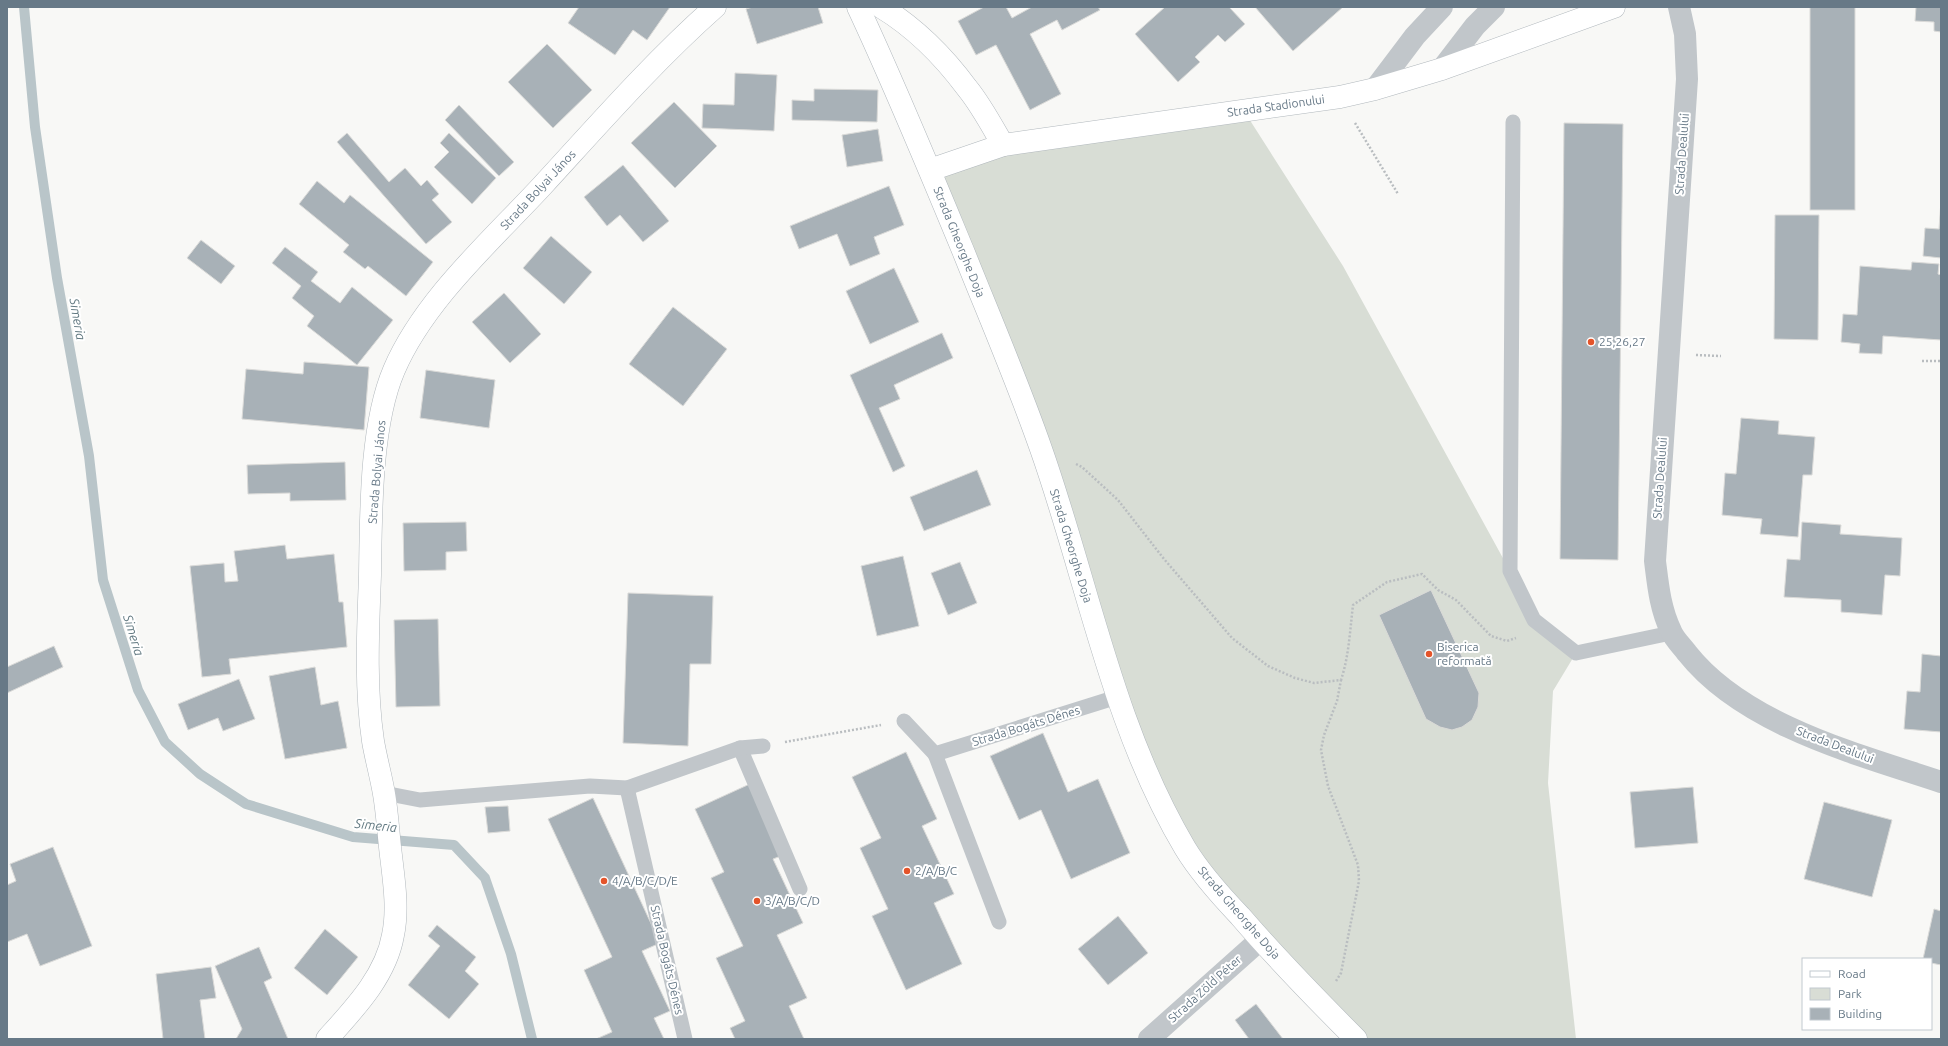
<svg xmlns="http://www.w3.org/2000/svg" width="1948" height="1046" font-family="Ubuntu,sans-serif">
  <style>
    .green { fill: #d8ddd5 }
    .lines { fill: none; stroke-linecap: round; stroke-linejoin: round }
    .stream { stroke: #b9c5c9; stroke-width: 10 }
    .building { fill: #a8b1b7; stroke: #dadad8 }
    .secondary-casing { stroke: #b1b8bd; stroke-width: 23 }
    .path { stroke: #b9bdc0; stroke-width: 2.5; stroke-dasharray: 2 2; stroke-linecap: butt }
    .lane { stroke: #c1c6ca; stroke-width: 15 }
    .street { stroke: #c1c6ca; stroke-width: 22 }
    .secondary { stroke: #fff; stroke-width: 22 }
    .poi-dot { fill: #e4542a; stroke: #fff; stroke-width: 1.5 }
    .labels { text-anchor: middle; stroke-width: 4; stroke-linejoin: round; paint-order: stroke }
    .street-label { font-size: 12px; fill: #677987; stroke: #fff }
    .poi-label { font-size: 12px; fill: #677987; stroke: #fff; text-anchor: start }
    .water-label { font-size: 13px; font-style: italic; fill: #637a82; stroke: #fff }
  </style>
  <rect width="100%" height="100%" fill="#f8f8f6"/>
  <polygon class="green" points="1244,111 1343,266 1510,571 1534,620 1576,653 1553,691 1548,783 1576,1039 1356,1039 1186,850 930,170"/>
  <g class="lines">
    <polyline class="stream" points="24,7 35,127 57,278 89,456 103,580 138,690 165,742 200,774 246,804 353,837 454,845 485,878 511,954 532,1039"/>
  </g>
  <g class="building">
    <polygon points="579,7 670,7 647,40 633,30 615,55 568,23"/>
    <polygon points="753,7 818,7 823,23 757,44 746,9"/>
    <polygon points="984,7 1006,7 1012,18 1032,7 1098,7 1100,10 1062,30 1057,20 1030,34 1061,94 1030,110 996,45 976,55 958,21"/>
    <polygon points="1165,7 1229,7 1245,24 1225,42 1218,35 1195,57 1200,62 1178,82 1135,34"/>
    <polygon points="1255,7 1343,7 1293,51"/>
    <rect x="1810" y="7" width="45" height="203"/>
    <polygon points="1916,7 1941,7 1941,32 1934,31 1934,22 1915,21"/>
    <polygon points="547,44 592,90 553,128 508,82"/>
    <polygon points="735,73 777,75 774,131 702,128 703,104 734,105"/>
    <polygon points="814,89 878,90 877,122 792,120 792,100 814,101"/>
    <polygon points="674,102 717,146 675,188 631,143"/>
    <polygon points="459,105 514,162 499,176 445,120"/>
    <polygon points="1564,123 1623,124 1618,560 1560,559"/>
    <polygon points="878,129 883,161 847,167 842,135"/>
    <polygon points="347,133 389,182 405,168 421,186 427,180 439,194 432,200 452,222 426,244 337,142"/>
    <polygon points="449,133 496,178 472,204 434,167 449,152 440,143"/>
    <polygon points="623,165 669,221 643,242 620,215 607,226 584,197"/>
    <polygon points="317,181 344,203 350,195 433,262 406,296 368,266 365,269 343,252 349,245 299,204"/>
    <polygon points="889,186 904,225 874,237 880,254 850,266 837,234 799,249 790,226"/>
    <polygon points="1941,201 1941,258 1923,256 1925,228 1939,229"/>
    <polygon points="1775,215 1819,215 1818,340 1774,339"/>
    <polygon points="551,236 592,272 564,304 523,268"/>
    <polygon points="201,240 235,266 221,284 187,258"/>
    <polygon points="285,247 318,272 311,281 340,303 352,287 393,320 357,365 307,326 314,316 292,298 301,286 272,263"/>
    <polygon points="1912,262 1939,264 1938,274 1941,275 1941,340 1883,336 1882,354 1859,353 1860,344 1841,342 1843,314 1857,315 1860,266 1911,270"/>
    <polygon points="894,268 919,322 870,344 846,291"/>
    <polygon points="504,293 541,334 510,363 472,322"/>
    <polygon points="673,307 727,349 683,406 629,364"/>
    <polygon points="942,333 953,358 894,385 900,399 879,408 905,466 893,472 850,375"/>
    <polygon points="304,362 369,367 364,430 242,419 246,369 303,374"/>
    <polygon points="426,370 495,380 489,428 420,418"/>
    <polygon points="1741,418 1779,421 1778,434 1815,437 1812,475 1803,475 1798,537 1760,534 1762,519 1722,515 1725,473 1736,474"/>
    <polygon points="345,462 346,500 290,501 290,493 248,494 247,465"/>
    <polygon points="977,470 991,505 924,531 910,497"/>
    <polygon points="466,522 467,551 446,552 446,570 404,571 403,523"/>
    <polygon points="1802,522 1841,525 1840,534 1902,538 1900,576 1885,575 1882,615 1841,612 1841,600 1784,597 1787,559 1800,560"/>
    <polygon points="285,545 287,559 334,554 339,602 343,602 347,647 229,659 231,674 202,677 190,566 224,563 225,582 238,581 234,551"/>
    <polygon points="903,556 919,626 877,636 861,566"/>
    <polygon points="960,562 977,603 948,615 931,573"/>
    <polygon points="1431,590 1479,693 1478,707 1472,720 1462,727 1452,730 1440,727 1426,719 1379,615"/>
    <polygon points="628,593 713,596 711,664 690,664 688,746 623,743"/>
    <polygon points="438,619 440,706 396,707 394,620"/>
    <polygon points="54,646 63,667 7,693 7,667"/>
    <polygon points="1922,654 1941,656 1941,732 1904,729 1907,691 1920,692"/>
    <polygon points="315,667 321,705 338,701 347,748 285,759 269,676"/>
    <polygon points="239,679 255,719 223,731 218,718 188,730 178,704"/>
    <polygon points="1043,733 1068,792 1098,779 1130,853 1071,879 1041,810 1019,820 990,756"/>
    <polygon points="906,752 937,819 922,826 954,894 934,903 962,964 906,990 872,916 888,909 860,848 881,838 852,777"/>
    <polygon points="752,783 786,854 773,859 803,923 777,935 807,998 789,1006 804,1039 735,1039 730,1028 745,1021 716,958 743,946 711,878 724,872 695,809"/>
    <polygon points="1693,787 1698,843 1635,848 1630,792"/>
    <polygon points="593,798 660,943 642,951 670,1011 654,1018 664,1039 596,1039 612,1032 584,970 612,957 548,819"/>
    <polygon points="1824,802 1892,820 1872,897 1804,879"/>
    <polygon points="508,806 510,831 488,833 485,807"/>
    <polygon points="53,847 92,946 40,966 27,934 7,942 7,885 16,881 10,864"/>
    <polygon points="1934,909 1941,911 1941,965 1931,963 1931,959 1923,959"/>
    <polygon points="1118,916 1148,953 1108,985 1078,949"/>
    <polygon points="437,925 476,957 465,971 479,984 449,1019 408,985 440,946 428,936"/>
    <polygon points="325,929 358,957 327,995 294,968"/>
    <polygon points="259,947 272,978 264,982 288,1039 236,1039 242,1029 215,966"/>
    <polygon points="211,967 216,998 200,1000 205,1039 163,1039 156,974"/>
    <polygon points="1256,1004 1283,1039 1249,1039 1235,1020"/>
  </g>
  <g class="lines">
    <defs>
      <g id="secondary">
        <path d="M858,7C896,88 930,171 964,253C990,318 1018,383 1041,449C1088,582 1112,725 1185,848C1200,873 1220,895 1240,916C1277,959 1316,999 1356,1039"/>
        <path d="M881,7C914,27 944,57 967,88C981,105 992,126 1003,145"/>
        <polyline points="930,170 1003,145 1340,97 1375,89 1442,69 1614,7"/>
        <path d="M327,1039C354,1009 386,976 393,935C399,907 393,875 390,847C388,829 387,811 384,794C381,776 376,759 373,741C365,687 368,630 370,575C371,515 370,426 394,370C424,300 491,241 542,186C598,125 653,62 715,7"/>
      </g>
    </defs>
    <use href="#secondary" class="secondary-casing"/>
    <g class="path">
      <polyline points="1355,123 1398,194"/>
      <polyline points="1696,355 1721,356"/>
      <polyline points="1922,361 1941,361"/>
      <path d="M1076,464L1082,467L1118,500L1164,559L1232,638L1268,666L1295,678L1314,683L1341,680C1349,656 1350,630 1353,605L1387,582L1422,574L1438,590L1456,600L1491,636L1507,641L1516,638"/>
      <polyline points="785,742 881,725"/>
      <polyline points="1336,981 1341,973 1359,881 1358,865 1328,786 1321,750 1324,735 1337,701 1341,680"/>
    </g>
    <g class="lane">
      <polyline points="1513,122 1510,571 1534,620 1576,653 1671,633"/>
      <polyline points="904,721 935,754 1117,697"/>
      <polyline points="740,748 800,889"/>
      <polyline points="935,754 999,922"/>
      <polyline points="627,788 685,1039"/>
      <polyline points="384,793 420,800 590,786 627,788 740,748 763,746"/>
    </g>
    <g class="street">
      <path d="M1679,7L1685,34L1687,79L1655,561C1658,585 1660,608 1671,631C1674,639 1682,646 1687,653C1744,725 1857,754 1941,782"/>
      <polyline points="1442,69 1475,26 1494,7"/>
      <polyline points="1375,89 1415,36 1442,7"/>
      <polyline points="1149,1039 1260,940"/>
    </g>
    <use href="#secondary" class="secondary"/>
  </g>
  <g class="poi-dot">
    <circle cx="1591" cy="342" r="4"/>
    <circle cx="1429" cy="654" r="4"/>
    <circle cx="907" cy="871" r="4"/>
    <circle cx="604" cy="881" r="4"/>
    <circle cx="757" cy="901" r="4"/>
  </g>
  <g class="labels">
    <g class="street-label">
      <text transform="translate(1276 106) rotate(-8)" y="4">Strada Stadionului</text>
      <text transform="translate(1682 154) rotate(-86)" y="4">Strada Dealului</text>
      <text transform="translate(538 190) rotate(-47)" y="4">Strada Bolyai János</text>
      <text transform="translate(959 242) rotate(68)" y="4">Strada Gheorghe Doja</text>
      <text transform="translate(377 472) rotate(-85)" y="4">Strada Bolyai János</text>
      <text transform="translate(1660 478) rotate(-86)" y="4">Strada Dealului</text>
      <text transform="translate(1071 546) rotate(73)" y="4">Strada Gheorghe Doja</text>
      <text transform="translate(1026 726) rotate(-17)" y="4">Strada Bogáts Dénes</text>
      <text transform="translate(1835 745) rotate(21)" y="4">Strada Dealului</text>
      <text transform="translate(1239 913) rotate(49)" y="4">Strada Gheorghe Doja</text>
      <text transform="translate(667 960) rotate(77)" y="4">Strada Bogáts Dénes</text>
      <text transform="translate(1205 989) rotate(-42)" y="4">Strada Zöld Péter</text>
    </g>
    <g class="poi-label">
      <text x="1599" y="346">25,26,27</text>
      <text x="1437" y="651">Biserica<tspan x="1437" dy="14">reformată</tspan></text>
      <text x="915" y="875">2/A/B/C</text>
      <text x="612" y="885">4/A/B/C/D/E</text>
      <text x="765" y="905">3/A/B/C/D</text>
    </g>
    <g class="water-label">
      <text transform="translate(78 319) rotate(80)" y="5">Simeria</text>
      <text transform="translate(134 635) rotate(73)" y="5">Simeria</text>
      <text transform="translate(376 825) rotate(6)" y="5">Simeria</text>
    </g>
  </g>
  <rect width="1948" height="1046" fill="none" stroke="#677987" stroke-width="16"/>
  <rect x="1802" y="958" width="130" height="72" fill="#ffffff" stroke="#c2c9cf"/>
  <rect x="1810" y="971" width="20" height="6" fill="#ffffff" stroke="#c2c9cf"/>
  <text x="1838" y="978" font-size="12" fill="#677987">Road</text>
  <rect x="1810" y="988" width="20" height="12" fill="#d8ddd5" stroke="#c2c9cf"/>
  <text x="1838" y="998" font-size="12" fill="#677987">Park</text>
  <rect x="1810" y="1008" width="20" height="12" fill="#a8b1b7" stroke="#c2c9cf"/>
  <text x="1838" y="1018" font-size="12" fill="#677987">Building</text>
</svg>
